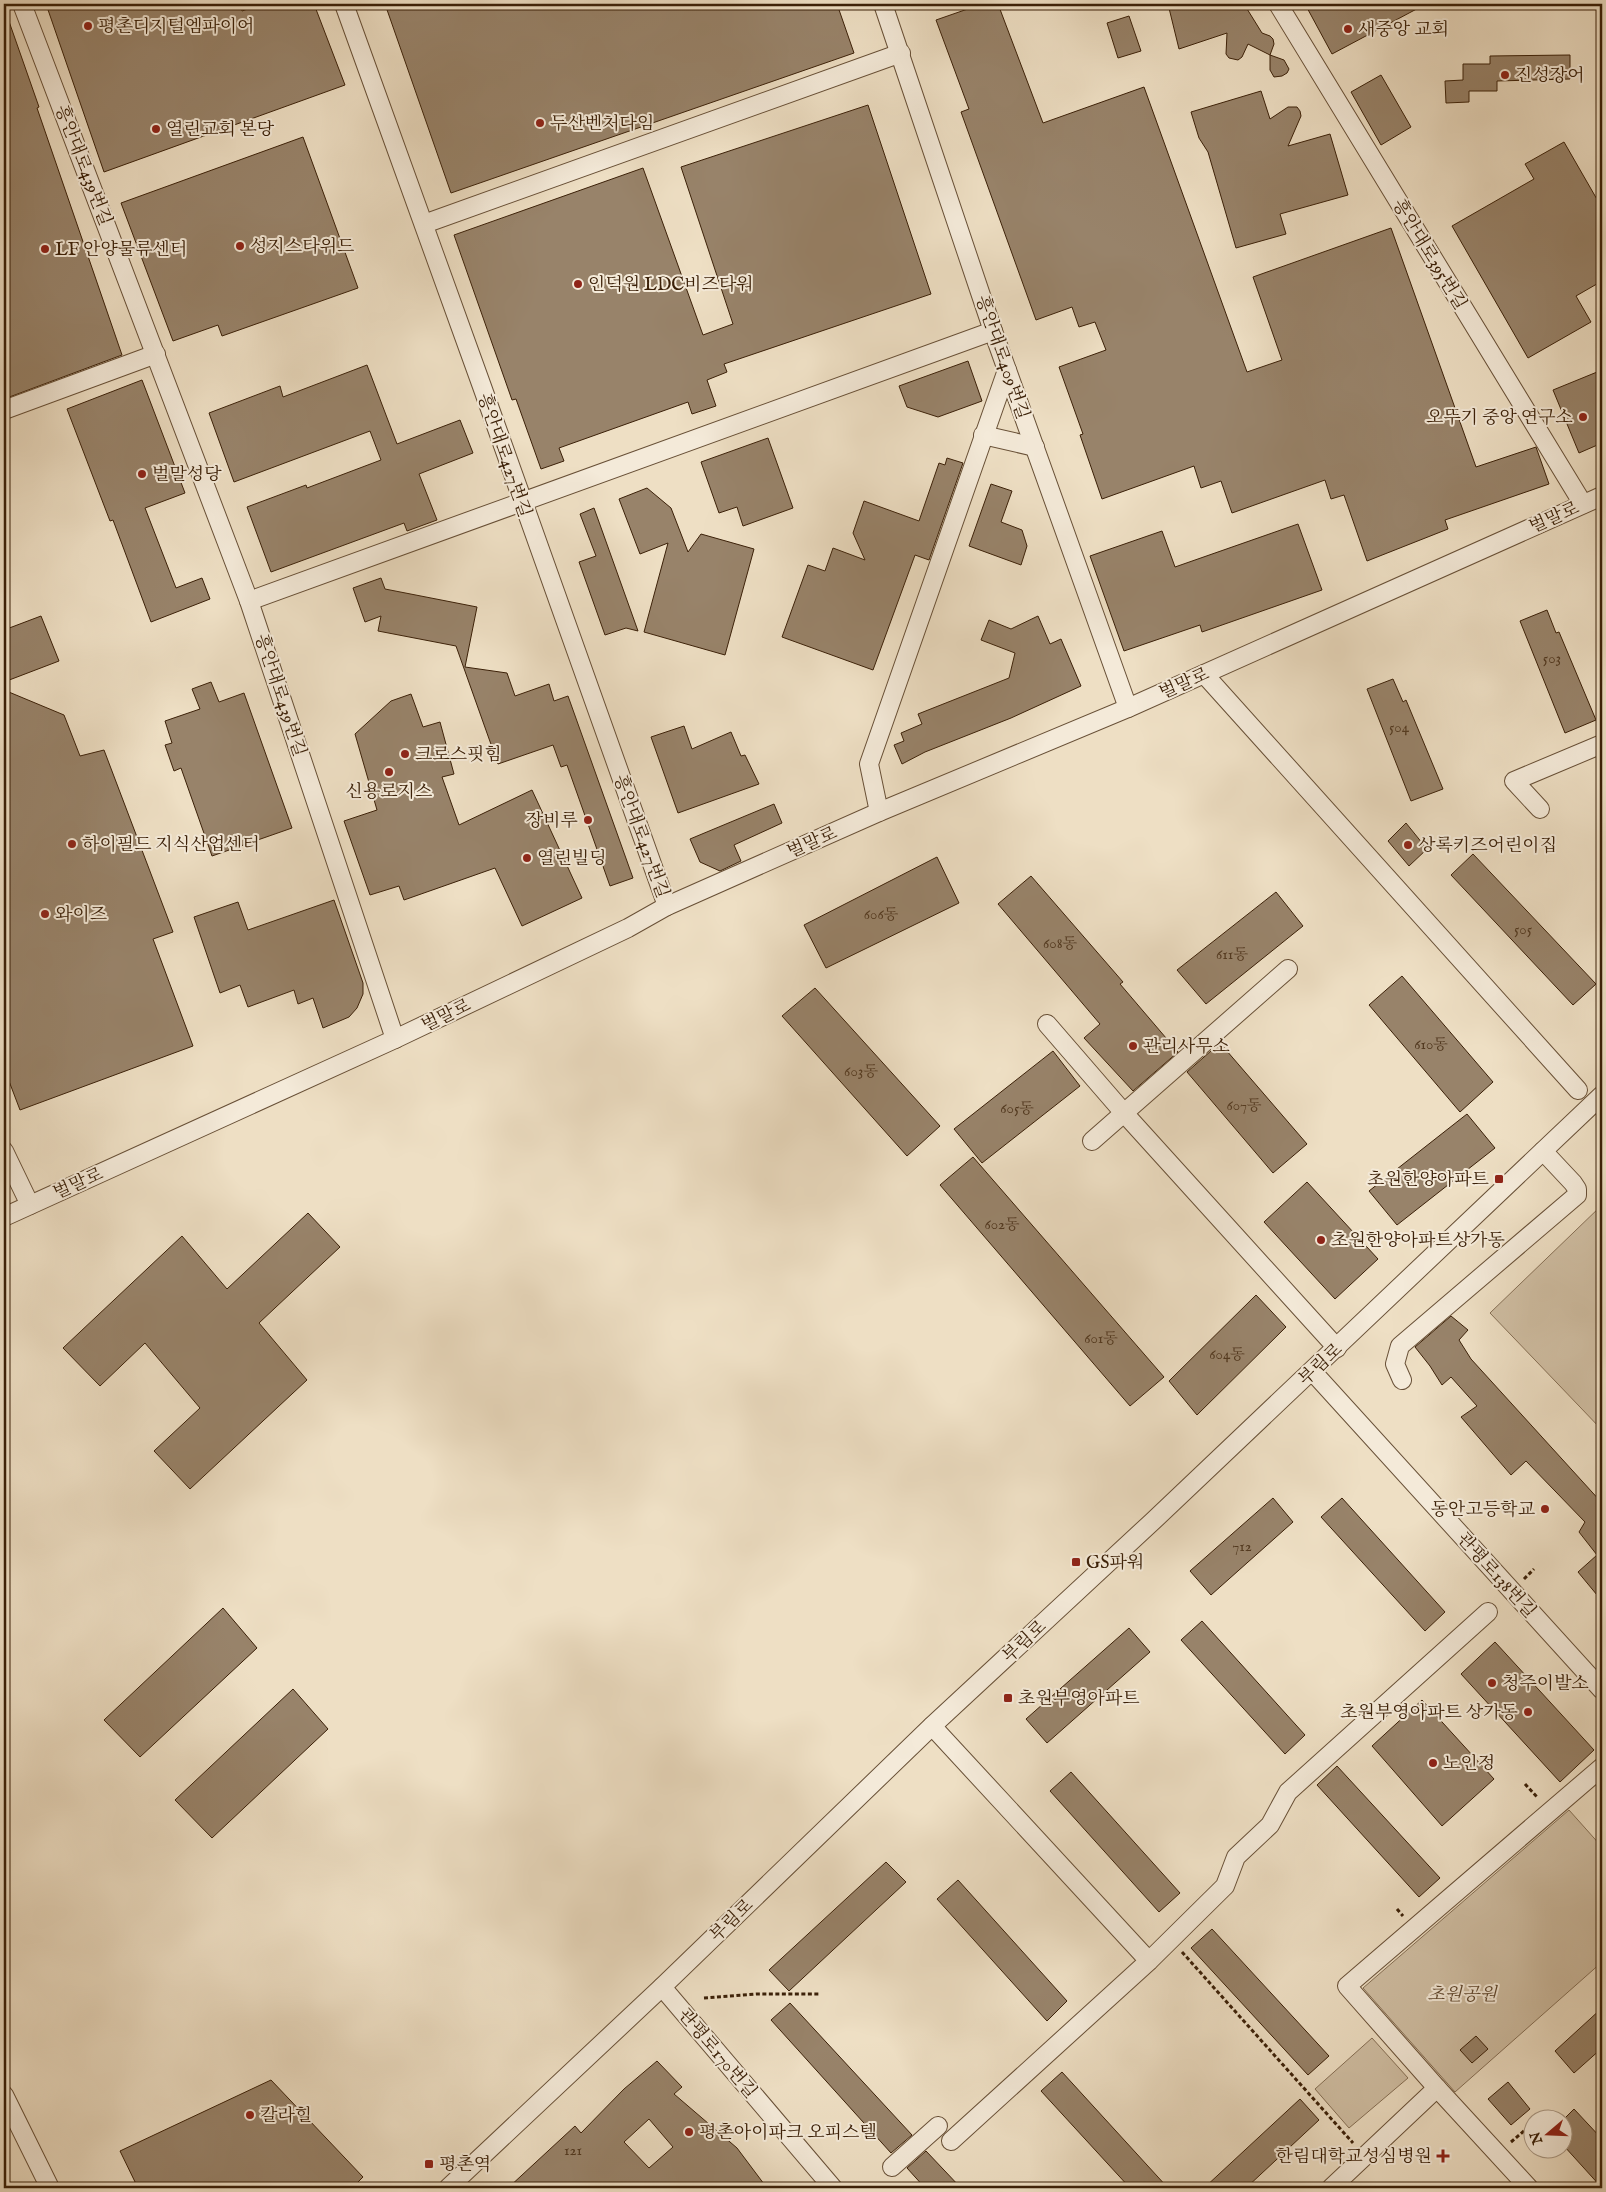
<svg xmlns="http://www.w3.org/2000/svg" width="1606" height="2192" font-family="'IM FELL English','Noto Serif KR',serif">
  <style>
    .green { fill: #d0bfa4; stroke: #867056 }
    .building { fill: #98836a; stroke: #3b2008; fill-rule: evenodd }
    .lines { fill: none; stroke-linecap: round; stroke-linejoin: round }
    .minor-casing { stroke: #685037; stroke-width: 20 }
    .path { stroke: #3b2008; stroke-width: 3; stroke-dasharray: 4 2.5; stroke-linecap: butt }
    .minor { stroke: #f4ead9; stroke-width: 18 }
    .poi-dot { fill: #8f2418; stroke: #f4ead9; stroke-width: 2 }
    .labels { text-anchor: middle; stroke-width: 4; stroke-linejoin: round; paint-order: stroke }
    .number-label { font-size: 15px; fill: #523920 }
    .poi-label { font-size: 18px; fill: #3b2008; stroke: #f4ead9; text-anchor: start }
    .street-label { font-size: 18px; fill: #3b2008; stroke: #f4ead9 }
    .park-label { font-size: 18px; font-style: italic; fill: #60482f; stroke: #f4ead9 }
  </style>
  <rect width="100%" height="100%" fill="#eedfc4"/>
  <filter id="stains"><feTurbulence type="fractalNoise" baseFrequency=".004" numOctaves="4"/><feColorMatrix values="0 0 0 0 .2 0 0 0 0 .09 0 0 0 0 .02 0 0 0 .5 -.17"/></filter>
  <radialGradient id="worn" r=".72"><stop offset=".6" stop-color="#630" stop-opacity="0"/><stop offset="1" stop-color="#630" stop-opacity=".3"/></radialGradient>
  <g class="green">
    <polygon points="1602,1205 1602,1430 1490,1313"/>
    <polygon points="1569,1810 1602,1847 1602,1962 1455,2092 1363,1988"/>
    <polygon points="1372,2038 1408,2078 1349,2128 1315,2089"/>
  </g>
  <g class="building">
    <polygon points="46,4 240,4 242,11 261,4 314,4 345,85 104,172"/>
    <polygon points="385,4 837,4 854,53 451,193"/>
    <polygon points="982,4 998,4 1043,123 1144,87 1247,372 1282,360 1253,277 1391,228 1476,467 1536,447 1549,484 1445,520 1448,529 1367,561 1344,495 1331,499 1325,480 1232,513 1221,481 1201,488 1194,466 1102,499 1080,435 1083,434 1059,367 1106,350 1095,322 1079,327 1072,307 1036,320 961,112 969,109 936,20"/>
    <polygon points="1168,4 1244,4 1262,33 1270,36 1273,39 1274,44 1270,55 1284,60 1289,69 1287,73 1282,76 1274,77 1270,70 1270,55 1248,44 1242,57 1238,60 1229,58 1226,54 1227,33 1179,49"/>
    <polygon points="1305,4 1426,4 1332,54"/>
    <polygon points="5,10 39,107 37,108 122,355 4,399 4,11"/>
    <polygon points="1129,16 1141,51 1118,58 1107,23"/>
    <polygon points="1570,55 1570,79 1497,81 1497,91 1469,91 1469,102 1446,103 1445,81 1463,80 1463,64 1490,64 1490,56"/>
    <polygon points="1381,75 1411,127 1381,145 1351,92"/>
    <polygon points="1261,91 1270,119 1288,107 1297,107 1300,111 1301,116 1288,146 1330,134 1348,195 1280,214 1286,234 1236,248 1208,152 1199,138 1191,112"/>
    <polygon points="868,105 931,294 724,364 727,372 707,380 716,406 692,414 688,402 559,448 564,461 541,469 516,399 512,400 454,235 643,168 703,335 733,324 681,167"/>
    <polygon points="303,137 358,288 222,336 218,325 173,341 121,203"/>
    <polygon points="1564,142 1602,208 1602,281 1576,296 1591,322 1528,358 1452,226 1534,179 1525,164"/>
    <polygon points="968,361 982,401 938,417 907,407 899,386"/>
    <polygon points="367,365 397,444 460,420 473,453 419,474 437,520 407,531 404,523 271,572 247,507 306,485 307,488 381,460 370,431 234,482 209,413 280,386 283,397"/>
    <polygon points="1602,370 1602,443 1579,453 1553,390"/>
    <polygon points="142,380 185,493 145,508 176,588 202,578 210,599 151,622 113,520 110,521 67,409"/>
    <polygon points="768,438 793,508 743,526 737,507 719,513 701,462"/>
    <polygon points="947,458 963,463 929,560 915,555 873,670 782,637 808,565 825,571 833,548 865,560 853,533 864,501 919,521 939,463 945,465"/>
    <polygon points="991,484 1012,491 1001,522 1022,530 1027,546 1021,565 969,546"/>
    <polygon points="647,488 671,508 688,552 701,534 754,549 725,655 644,632 668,543 640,554 619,499"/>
    <polygon points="594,508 638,631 626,628 605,635 579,562 596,556 580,514"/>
    <polygon points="1298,524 1322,590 1202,632 1200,625 1124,651 1090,556 1162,531 1175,567"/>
    <polygon points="381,578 385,589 477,607 465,667 507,673 515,696 549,684 554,701 568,696 633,878 610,886 567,765 561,767 553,745 498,764 456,646 378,631 381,616 365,622 353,588"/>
    <polygon points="1547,610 1556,633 1559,632 1596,720 1565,733 1520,621"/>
    <polygon points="41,616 59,661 4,682 4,630"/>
    <polygon points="1038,616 1050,644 1061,639 1081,686 1011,718 925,752 902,764 894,745 904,741 901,733 922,724 918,714 1009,678 1015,653 981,640 989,620 1011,629"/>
    <polygon points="1393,679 1403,702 1406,700 1443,789 1411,801 1367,689"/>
    <polygon points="211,682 219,702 244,693 292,828 212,856 181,768 174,771 165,745 172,743 165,721 200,709 192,689"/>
    <polygon points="4,690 64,715 80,756 104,750 173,932 153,939 193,1046 20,1110 4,1068"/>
    <polygon points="411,694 423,727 440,722 454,774 442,777 459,825 532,790 582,898 522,926 495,868 404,900 399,886 370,895 344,821 377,810 355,734 391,701"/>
    <polygon points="684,726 692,749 731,732 741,756 745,755 759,784 678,813 651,737"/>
    <polygon points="774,804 782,823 734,845 741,861 720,871 700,862 690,839"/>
    <polygon points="1406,823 1427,849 1409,866 1388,841"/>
    <polygon points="1473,854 1596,984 1573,1005 1451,875"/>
    <polygon points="937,857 959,903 826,968 804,925"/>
    <polygon points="1031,876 1123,982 1120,984 1178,1052 1133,1091 1084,1038 1100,1024 998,904"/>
    <polygon points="1276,892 1303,926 1206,1004 1177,970"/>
    <polygon points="334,900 363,983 363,994 357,1008 349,1017 323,1028 313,998 298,1004 294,990 248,1007 240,985 220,993 194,917 238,902 248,930"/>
    <polygon points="1402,976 1493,1082 1460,1112 1369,1005"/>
    <polygon points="815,988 940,1126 907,1156 782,1016"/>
    <polygon points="1220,1043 1307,1144 1273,1173 1187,1072"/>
    <polygon points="1053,1051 1080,1086 982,1163 954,1129"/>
    <polygon points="1467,1114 1495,1148 1397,1225 1369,1191"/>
    <polygon points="973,1157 1164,1377 1130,1406 940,1185"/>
    <polygon points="1307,1182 1378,1259 1335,1299 1264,1222"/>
    <polygon points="308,1213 340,1247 259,1323 307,1380 190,1489 154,1451 200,1408 145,1343 100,1386 63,1348 182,1236 227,1289"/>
    <polygon points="1256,1295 1286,1327 1197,1415 1169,1381"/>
    <polygon points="1451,1316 1468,1330 1459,1340 1471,1359 1602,1503 1602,1601 1578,1572 1597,1555 1579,1532 1585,1522 1526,1461 1511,1475 1461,1417 1477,1406 1451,1377 1442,1385 1430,1366 1415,1347"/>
    <polygon points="1273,1498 1293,1522 1211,1595 1190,1571"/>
    <polygon points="1342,1498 1445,1612 1425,1631 1321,1517"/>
    <polygon points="223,1608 257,1648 140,1757 104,1720"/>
    <polygon points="1202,1621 1305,1735 1285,1754 1181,1640"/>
    <polygon points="1129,1628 1150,1652 1047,1743 1026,1719"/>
    <polygon points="1495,1642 1594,1750 1560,1782 1461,1674"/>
    <polygon points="293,1689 328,1729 212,1838 175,1800"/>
    <polygon points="1422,1700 1494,1779 1442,1826 1372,1746"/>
    <polygon points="1337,1766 1440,1878 1419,1897 1317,1785"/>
    <polygon points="1071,1772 1180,1893 1159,1912 1050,1791"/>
    <polygon points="886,1862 906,1882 789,1991 769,1970"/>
    <polygon points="958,1880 1067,2001 1047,2021 937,1899"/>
    <polygon points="1212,1929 1329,2056 1308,2075 1191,1948"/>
    <polygon points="790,2003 912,2135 891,2153 771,2020"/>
    <polygon points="1602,2008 1602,2048 1574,2073 1555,2051"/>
    <polygon points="1476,2036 1488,2049 1472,2063 1460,2050"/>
    <path d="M657,2061L682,2087L674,2094L737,2148L767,2188H508L575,2126L581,2133L624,2089ZM649,2119L673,2147L649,2168L624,2142Z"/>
    <polygon points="1062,2072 1168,2188 1130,2188 1041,2091"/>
    <polygon points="271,2080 363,2177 352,2188 138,2188 120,2151"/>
    <polygon points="1508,2082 1530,2109 1511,2125 1488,2099"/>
    <polygon points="1300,2099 1319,2120 1246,2188 1204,2188"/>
    <polygon points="1574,2109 1602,2139 1602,2188 1564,2146 1564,2119"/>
    <polygon points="926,2151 961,2188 925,2188 907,2168"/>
  </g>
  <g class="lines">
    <defs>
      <g id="minor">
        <polyline points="22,4 249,601 395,1039"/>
        <path d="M344,4C454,304 559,605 667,906"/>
        <polyline points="883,4 993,331 1128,708"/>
        <polyline points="1278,4 1583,504"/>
        <polyline points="424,224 901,53"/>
        <polyline points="4,410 156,354"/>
        <polyline points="983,435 1035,447"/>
        <polyline points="249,601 993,331"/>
        <polyline points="1204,674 1578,1090"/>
        <polyline points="1540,809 1514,781 1602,744"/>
        <polyline points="879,812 869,764 1007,370"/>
        <polyline points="1047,1024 1124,1113 1337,1348"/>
        <polyline points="1092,1141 1288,969"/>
        <polyline points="4,1151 30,1205"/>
        <polyline points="4,1217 395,1039 628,928 667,906 879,812 1128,708 1602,496"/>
        <polyline points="1312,1371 1602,1690"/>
        <polyline points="1402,1380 1395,1364 1400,1346 1577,1195 1577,1189 1573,1183 1543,1151"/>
        <polyline points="932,1726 1149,1961"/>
        <polyline points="662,1987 833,2188"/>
        <polyline points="4,2095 50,2188"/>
        <polyline points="951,2141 1149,1961 1225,1886 1236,1857 1270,1825 1288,1792 1488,1612"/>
        <polyline points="892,2167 938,2126"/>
        <polyline points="448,2188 662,1987 932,1726 1152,1522 1602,1095"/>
        <polyline points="1331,2188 1437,2088"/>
        <polyline points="1529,2188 1437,2088 1347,1986 1602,1767"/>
      </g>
    </defs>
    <use href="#minor" class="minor-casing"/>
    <g class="path">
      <polyline points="1524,1579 1534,1569"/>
      <polyline points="1525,1784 1538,1798"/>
      <polyline points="1397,1909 1403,1916"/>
      <polyline points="1182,1952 1353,2143"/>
      <polyline points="704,1998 757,1994 820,1994"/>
      <polyline points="1511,2142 1531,2125"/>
    </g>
    <use href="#minor" class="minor"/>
  </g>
  <g class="poi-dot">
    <circle cx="88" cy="26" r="5"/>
    <circle cx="1348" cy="29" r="5"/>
    <circle cx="1505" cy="75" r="5"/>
    <circle cx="540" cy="123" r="5"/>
    <circle cx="156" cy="129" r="5"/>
    <circle cx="240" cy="246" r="5"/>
    <circle cx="45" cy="249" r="5"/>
    <circle cx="578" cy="284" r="5"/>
    <circle cx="1583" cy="417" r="5"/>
    <circle cx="142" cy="474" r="5"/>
    <circle cx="405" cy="754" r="5"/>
    <circle cx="389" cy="772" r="5"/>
    <circle cx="588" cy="820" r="5"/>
    <circle cx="72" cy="844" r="5"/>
    <circle cx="1408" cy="845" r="5"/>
    <circle cx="527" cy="858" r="5"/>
    <circle cx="45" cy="914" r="5"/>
    <circle cx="1133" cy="1046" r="5"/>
    <rect x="1494" y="1174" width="10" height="10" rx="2.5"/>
    <circle cx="1321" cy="1240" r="5"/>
    <circle cx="1545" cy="1509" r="5"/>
    <rect x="1071" y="1557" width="10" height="10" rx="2.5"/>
    <circle cx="1492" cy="1683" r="5"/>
    <rect x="1003" y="1693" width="10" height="10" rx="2.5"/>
    <circle cx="1528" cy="1712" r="5"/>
    <circle cx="1433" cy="1763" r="5"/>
    <circle cx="250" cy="2115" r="5"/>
    <circle cx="689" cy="2132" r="5"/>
    <path d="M1440.5 2148.5h5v5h5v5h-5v5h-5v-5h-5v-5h5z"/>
    <rect x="424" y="2159" width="10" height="10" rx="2.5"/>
  </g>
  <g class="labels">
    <g class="number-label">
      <text x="1552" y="663">503</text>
      <text x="1399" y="732">504</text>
      <text x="881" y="919">606동</text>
      <text x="1523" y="934">505</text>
      <text x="1060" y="948">608동</text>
      <text x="1232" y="959">611동</text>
      <text x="1431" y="1049">610동</text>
      <text x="861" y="1076">603동</text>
      <text x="1244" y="1110">607동</text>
      <text x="1017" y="1113">605동</text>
      <text x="1002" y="1229">602동</text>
      <text x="1101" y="1343">601동</text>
      <text x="1227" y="1359">604동</text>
      <text x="1242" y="1551">712</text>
      <text x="573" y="2155">121</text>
    </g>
    <g class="poi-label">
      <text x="98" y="32">평촌디지털엠파이어</text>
      <text x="1358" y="35">새중앙 교회</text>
      <text x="1515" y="81">진성장어</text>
      <text x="550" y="129">두산벤처다임</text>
      <text x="166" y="135">열린교회 본당</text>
      <text x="250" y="252">성지스타위드</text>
      <text x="55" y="255">LF 안양물류센터</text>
      <text x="588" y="290">인덕원 LDC비즈타워</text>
      <text x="1573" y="423" text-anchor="end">오뚜기 중앙 연구소</text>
      <text x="152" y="480">벌말성당</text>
      <text x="415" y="760">크로스핏힘</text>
      <text x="389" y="797" text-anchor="middle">신용로지스</text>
      <text x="578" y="826" text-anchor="end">장비루</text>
      <text x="82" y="850">하이필드 지식산업센터</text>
      <text x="1418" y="851">상록키즈어린이집</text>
      <text x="537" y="864">열린빌딩</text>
      <text x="55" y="920">와이즈</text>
      <text x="1143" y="1052">관리사무소</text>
      <text x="1489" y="1185" text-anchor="end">초원한양아파트</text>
      <text x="1331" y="1246">초원한양아파트상가동</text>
      <text x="1535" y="1515" text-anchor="end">동안고등학교</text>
      <text x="1086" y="1568">GS파워</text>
      <text x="1502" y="1689">청주이발소</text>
      <text x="1018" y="1704">초원부영아파트</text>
      <text x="1518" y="1718" text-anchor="end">초원부영아파트 상가동</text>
      <text x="1443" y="1769">노인정</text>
      <text x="260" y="2121">칼라힐</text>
      <text x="699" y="2138">평촌아이파크 오피스텔</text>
      <text x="1432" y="2162" text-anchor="end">한림대학교성심병원</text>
      <text x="439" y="2170">평촌역</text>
    </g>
    <g class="street-label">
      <text transform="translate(84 165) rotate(69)" y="6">흥안대로439번길</text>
      <text transform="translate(1430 254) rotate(59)" y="6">흥안대로395번길</text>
      <text transform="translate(1003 357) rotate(71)" y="6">흥안대로409번길</text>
      <text transform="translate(505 455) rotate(71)" y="6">흥안대로427번길</text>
      <text transform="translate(1554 517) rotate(-24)" y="6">벌말로</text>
      <text transform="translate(1184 683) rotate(-24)" y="6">벌말로</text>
      <text transform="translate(281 695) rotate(72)" y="6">흥안대로439번길</text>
      <text transform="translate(642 836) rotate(70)" y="6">흥안대로427번길</text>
      <text transform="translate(812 842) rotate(-24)" y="6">벌말로</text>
      <text transform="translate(446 1015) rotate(-26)" y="6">벌말로</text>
      <text transform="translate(78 1183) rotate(-24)" y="6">벌말로</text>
      <text transform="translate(1320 1364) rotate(-43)" y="6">부림로</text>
      <text transform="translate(1497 1575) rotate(48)" y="6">관평로138번길</text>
      <text transform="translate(1024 1641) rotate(-43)" y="6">부림로</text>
      <text transform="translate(731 1920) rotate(-44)" y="6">부림로</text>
      <text transform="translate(718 2053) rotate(50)" y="6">관평로170번길</text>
    </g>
    <g class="park-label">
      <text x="1462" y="2000">초원공원</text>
    </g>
  </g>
  <rect width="1606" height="2192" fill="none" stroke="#eedfc4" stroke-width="20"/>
  <rect x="5" y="5" width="1596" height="2182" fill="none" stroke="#3b2008" stroke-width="2.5"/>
  <rect x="10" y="10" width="1586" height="2172" fill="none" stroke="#3b2008"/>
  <g transform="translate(1548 2134) rotate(251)"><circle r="24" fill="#f4ead9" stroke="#aa9985"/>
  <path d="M0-4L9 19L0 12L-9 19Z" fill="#8f2418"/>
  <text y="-8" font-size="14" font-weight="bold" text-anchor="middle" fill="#3b2008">N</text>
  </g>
  <rect width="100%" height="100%" filter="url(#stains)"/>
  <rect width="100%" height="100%" fill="url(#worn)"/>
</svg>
